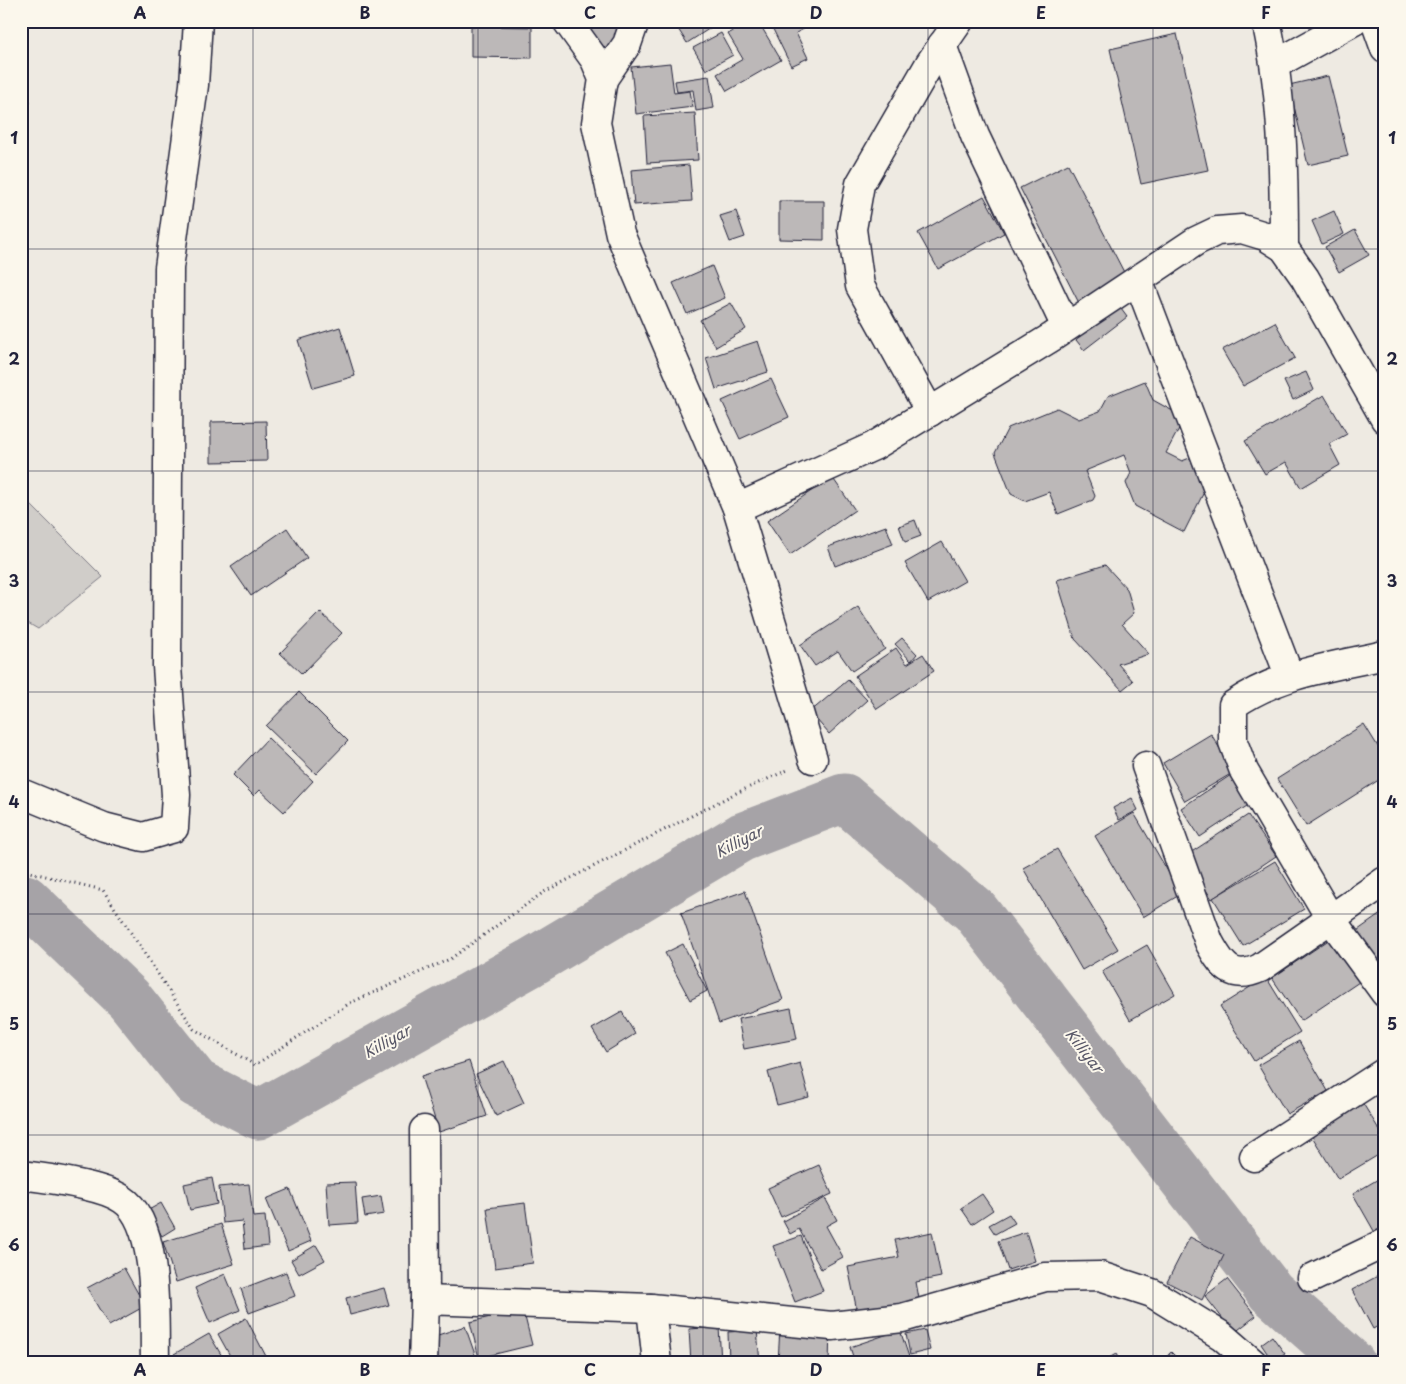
<svg xmlns="http://www.w3.org/2000/svg" width="1406" height="1384" font-family="'Playpen Sans',sans-serif">
  <style>
    .green { fill: #d0cdc9; stroke: #797882 }
    .lines { fill: none; stroke-linecap: round; stroke-linejoin: round }
    .river { stroke: #a6a3a7; stroke-width: 49 }
    .building { fill: #bcb8b8; stroke: #22223b }
    .minor-casing { stroke: #22223b; stroke-width: 31 }
    .path { stroke: #22223b; stroke-width: 3; stroke-dasharray: 1 4; stroke-linecap: butt }
    .minor { stroke: #fbf7ec; stroke-width: 28 }
    .grid { fill: none; stroke: #22223b; stroke-width: 1; stroke-opacity: 0.55 }
    .labels { text-anchor: middle; stroke-width: 4; stroke-linejoin: round; paint-order: stroke }
    .water-label { font-size: 15px; font-style: italic; fill: #575666; stroke: #fbf7ec }
    .neatline { fill: none; stroke: #22223b; stroke-width: 2 }
    .grid-label { font-size: 16px; text-anchor: middle; font-weight: bold; fill: #22223b }
  </style>
  <rect width="100%" height="100%" fill="#eeeae2"/>
  <filter id="ink" filterUnits="userSpaceOnUse"><feTurbulence type="fractalNoise" baseFrequency=".02" numOctaves="2"/><feDisplacementMap in="SourceGraphic" scale="10" xChannelSelector="R" yChannelSelector="G"/><feConvolveMatrix kernelMatrix="1 2 1 2 8 2 1 2 1" color-interpolation-filters="sRGB"/></filter>
  <g filter="url(#ink)">
    <polygon class="green" points="21,495 103,577 38,629 21,619"/>
    <g class="lines">
      <polyline class="river" points="21,899 25,899 129,999 196,1083 258,1115 530,963 742,837 844,798 975,911 1271,1292 1351,1363"/>
    </g>
    <g class="building">
      <polygon points="585,21 626,21 629,26 614,34 620,45 604,54"/>
      <polygon points="673,21 712,21 715,25 687,43"/>
      <polygon points="717,21 731,21 720,27"/>
      <polygon points="751,21 758,21 781,60 727,91 717,74 743,59 728,34"/>
      <polygon points="769,21 811,21 813,24 796,33 808,58 791,66"/>
      <polygon points="471,26 532,27 532,58 471,57"/>
      <polygon points="721,33 733,55 706,70 693,48"/>
      <polygon points="1177,34 1208,170 1141,184 1110,49"/>
      <polygon points="670,63 674,93 690,91 693,107 636,114 631,67"/>
      <polygon points="21,69 30,103 21,105"/>
      <polygon points="709,76 714,108 696,111 693,90 677,92 675,81"/>
      <polygon points="1328,76 1348,156 1308,165 1289,85"/>
      <polygon points="695,113 698,160 647,163 644,116"/>
      <polygon points="1068,164 1127,278 1079,303 1020,188"/>
      <polygon points="689,165 692,201 634,205 631,170"/>
      <polygon points="984,196 1004,233 938,269 918,233"/>
      <polygon points="779,201 824,201 824,240 779,239"/>
      <polygon points="736,211 745,237 730,242 720,216"/>
      <polygon points="1334,211 1344,234 1322,244 1312,221"/>
      <polygon points="1355,230 1369,255 1339,272 1325,247"/>
      <polygon points="712,266 725,298 687,314 673,283"/>
      <polygon points="1115,301 1127,317 1084,350 1072,335"/>
      <polygon points="731,303 746,329 716,347 700,320"/>
      <polygon points="1275,322 1295,358 1243,386 1222,350"/>
      <polygon points="340,327 355,376 313,388 298,340"/>
      <polygon points="758,341 768,372 716,389 706,358"/>
      <polygon points="1306,372 1314,390 1293,400 1284,381"/>
      <polygon points="771,379 789,417 740,439 722,401"/>
      <polygon points="1145,381 1153,400 1180,415 1183,421 1166,453 1182,461 1195,456 1207,486 1184,532 1135,506 1126,483 1131,473 1124,455 1085,471 1095,496 1093,500 1058,514 1049,492 1025,501 1011,494 995,453 1008,428 1057,408 1079,419 1100,411 1108,396"/>
      <polygon points="1324,395 1347,434 1329,444 1340,465 1301,488 1286,462 1265,474 1245,441"/>
      <polygon points="266,421 267,461 211,462 211,422"/>
      <polygon points="832,477 855,510 790,555 767,521"/>
      <polygon points="915,520 921,536 905,542 899,526"/>
      <polygon points="886,526 893,544 835,566 828,547"/>
      <polygon points="287,528 307,558 251,596 231,567"/>
      <polygon points="942,542 965,581 928,602 905,563"/>
      <polygon points="1105,565 1127,589 1134,613 1122,624 1149,654 1118,664 1133,681 1122,690 1075,639 1057,580"/>
      <polygon points="858,607 885,649 852,671 838,651 815,666 800,645"/>
      <polygon points="320,612 342,633 302,674 280,653"/>
      <polygon points="902,638 917,654 911,661 895,644"/>
      <polygon points="896,648 907,664 923,654 934,671 877,709 855,676"/>
      <polygon points="848,680 867,700 829,734 810,712"/>
      <polygon points="299,692 348,741 316,774 266,726"/>
      <polygon points="1364,724 1385,758 1385,776 1306,826 1277,779"/>
      <polygon points="1211,734 1234,772 1185,801 1163,763"/>
      <polygon points="268,738 313,781 284,812 260,790 254,796 233,775"/>
      <polygon points="1234,773 1253,802 1200,837 1181,808"/>
      <polygon points="1132,798 1138,810 1119,820 1113,808"/>
      <polygon points="1134,813 1181,894 1143,917 1095,836"/>
      <polygon points="1248,815 1276,856 1212,899 1184,857"/>
      <polygon points="1057,849 1118,949 1082,970 1023,868"/>
      <polygon points="1275,861 1304,909 1243,946 1213,898"/>
      <polygon points="745,891 783,1000 719,1023 681,913"/>
      <polygon points="1385,911 1385,961 1375,969 1351,935"/>
      <polygon points="1333,937 1362,980 1301,1021 1272,978"/>
      <polygon points="683,944 707,991 690,1000 665,953"/>
      <polygon points="1147,945 1175,994 1130,1020 1102,971"/>
      <polygon points="1266,977 1300,1032 1254,1061 1220,1006"/>
      <polygon points="791,1008 797,1039 744,1049 738,1019"/>
      <polygon points="622,1012 635,1034 606,1052 592,1029"/>
      <polygon points="1299,1041 1328,1091 1287,1114 1258,1065"/>
      <polygon points="469,1061 487,1116 439,1132 421,1076"/>
      <polygon points="504,1061 524,1103 496,1116 476,1074"/>
      <polygon points="800,1063 809,1097 777,1105 768,1072"/>
      <polygon points="1362,1102 1385,1139 1385,1151 1338,1179 1310,1133"/>
      <polygon points="819,1165 832,1194 781,1217 768,1188"/>
      <polygon points="1385,1175 1385,1234 1378,1238 1353,1194"/>
      <polygon points="212,1178 217,1204 190,1210 184,1184"/>
      <polygon points="355,1182 358,1223 329,1225 326,1183"/>
      <polygon points="249,1184 253,1217 265,1216 268,1246 245,1249 242,1221 223,1223 219,1187"/>
      <polygon points="290,1189 311,1241 288,1251 266,1199"/>
      <polygon points="982,1194 993,1210 972,1224 961,1208"/>
      <polygon points="381,1196 384,1214 365,1217 362,1199"/>
      <polygon points="825,1198 837,1220 826,1226 843,1257 821,1269 799,1229 790,1234 783,1221"/>
      <polygon points="161,1203 175,1228 162,1236 147,1211"/>
      <polygon points="525,1203 533,1263 495,1268 487,1208"/>
      <polygon points="1009,1214 1015,1223 995,1234 989,1225"/>
      <polygon points="221,1224 234,1264 176,1282 163,1242"/>
      <polygon points="932,1232 941,1277 916,1282 920,1304 858,1316 848,1267 899,1257 895,1240"/>
      <polygon points="1026,1232 1035,1261 1008,1270 998,1241"/>
      <polygon points="801,1236 823,1291 795,1302 773,1246"/>
      <polygon points="1190,1237 1224,1255 1202,1300 1167,1282"/>
      <polygon points="316,1245 325,1260 299,1274 291,1260"/>
      <polygon points="124,1268 145,1306 109,1326 87,1288"/>
      <polygon points="286,1272 295,1296 249,1313 241,1289"/>
      <polygon points="1385,1272 1385,1322 1373,1329 1352,1290"/>
      <polygon points="225,1274 240,1310 210,1323 195,1288"/>
      <polygon points="1227,1279 1256,1316 1234,1333 1205,1296"/>
      <polygon points="384,1288 389,1305 350,1315 346,1298"/>
      <polygon points="523,1309 532,1345 479,1358 470,1322"/>
      <polygon points="246,1318 269,1362 268,1363 234,1363 218,1334"/>
      <polygon points="465,1326 478,1363 435,1363 426,1339"/>
      <polygon points="719,1327 721,1363 691,1363 689,1329"/>
      <polygon points="780,1327 830,1329 829,1363 778,1363"/>
      <polygon points="757,1330 760,1363 729,1363 728,1332"/>
      <polygon points="900,1330 911,1363 855,1363 850,1347"/>
      <polygon points="925,1330 930,1350 910,1355 906,1334"/>
      <polygon points="209,1334 226,1363 178,1363 174,1354"/>
      <polygon points="1272,1336 1285,1354 1273,1362 1261,1344"/>
      <polygon points="1171,1352 1182,1363 1161,1363"/>
      <polygon points="1116,1354 1121,1363 1100,1363"/>
      <polygon points="537,1358 538,1363 518,1363"/>
    </g>
    <g class="lines">
      <defs>
        <g id="minor">
          <polyline points="567,21 595,60 603,79 596,123 620,234 737,508 813,759"/>
          <path d="M1266,21C1283,95 1284,172 1284,248"/>
          <polyline points="1375,21 1385,49"/>
          <polyline points="942,45 975,136 1066,327"/>
          <polyline points="1276,64 1354,21"/>
          <polyline points="603,79 627,44 635,21"/>
          <polyline points="1138,280 1289,675"/>
          <polyline points="930,412 860,286 852,229 860,184 930,63 959,21"/>
          <polyline points="737,508 874,446 1052,337 1196,241 1217,231 1242,229 1265,236 1284,248 1305,278 1385,419"/>
          <path d="M1385,655C1331,667 1279,673 1233,705V742L1244,771L1330,918L1385,993"/>
          <path d="M1146,766L1209,942C1222,966 1232,981 1260,968L1385,881"/>
          <polyline points="21,793 104,827 143,837 174,828 176,795 167,666 169,268 194,85 198,21"/>
          <polyline points="424,1130 425,1300"/>
          <polyline points="1254,1157 1385,1072"/>
          <path d="M21,1175C46,1178 102,1185 122,1199C160,1223 154,1321 155,1363"/>
          <polyline points="1312,1278 1385,1243"/>
          <polyline points="651,1308 657,1363"/>
          <polyline points="423,1363 425,1300 651,1308 832,1326 902,1318 1045,1277 1100,1276 1152,1293 1222,1336 1253,1363"/>
        </g>
      </defs>
      <use href="#minor" class="minor-casing"/>
      <polyline class="path" points="21,870 103,890 194,1029 255,1065 350,1003 450,959 544,892 734,794 790,769"/>
      <use href="#minor" class="minor"/>
    </g>
  </g>
  <path class="grid" d="M253,21V1363M478,21V1363M703,21V1363M928,21V1363M1153,21V1363M21,249H1385M21,471H1385M21,692H1385M21,914H1385M21,1135H1385"/>
  <g class="labels">
    <g class="water-label">
      <text transform="translate(739 842) rotate(-27)" y="5">Killiyar</text>
      <text transform="translate(387 1042) rotate(-29)" y="5">Killiyar</text>
      <text transform="translate(1084 1051) rotate(52)" y="5">Killiyar</text>
    </g>
  </g>
  <rect width="1406" height="1384" fill="none" stroke="#fbf7ec" stroke-width="55"/>
  <rect x="28" y="28" width="1350" height="1328" class="neatline"/>
  <g class="grid-label">
    <text x="140" y="19">A</text>
    <text x="365" y="19">B</text>
    <text x="590" y="19">C</text>
    <text x="816" y="19">D</text>
    <text x="1041" y="19">E</text>
    <text x="1266" y="19">F</text>
    <text x="14" y="144">1</text>
    <text x="1392" y="144">1</text>
    <text x="14" y="365">2</text>
    <text x="1392" y="365">2</text>
    <text x="14" y="587">3</text>
    <text x="1392" y="587">3</text>
    <text x="14" y="808">4</text>
    <text x="1392" y="808">4</text>
    <text x="14" y="1030">5</text>
    <text x="1392" y="1030">5</text>
    <text x="14" y="1251">6</text>
    <text x="1392" y="1251">6</text>
    <text x="140" y="1376">A</text>
    <text x="365" y="1376">B</text>
    <text x="590" y="1376">C</text>
    <text x="816" y="1376">D</text>
    <text x="1041" y="1376">E</text>
    <text x="1266" y="1376">F</text>
  </g>
</svg>
